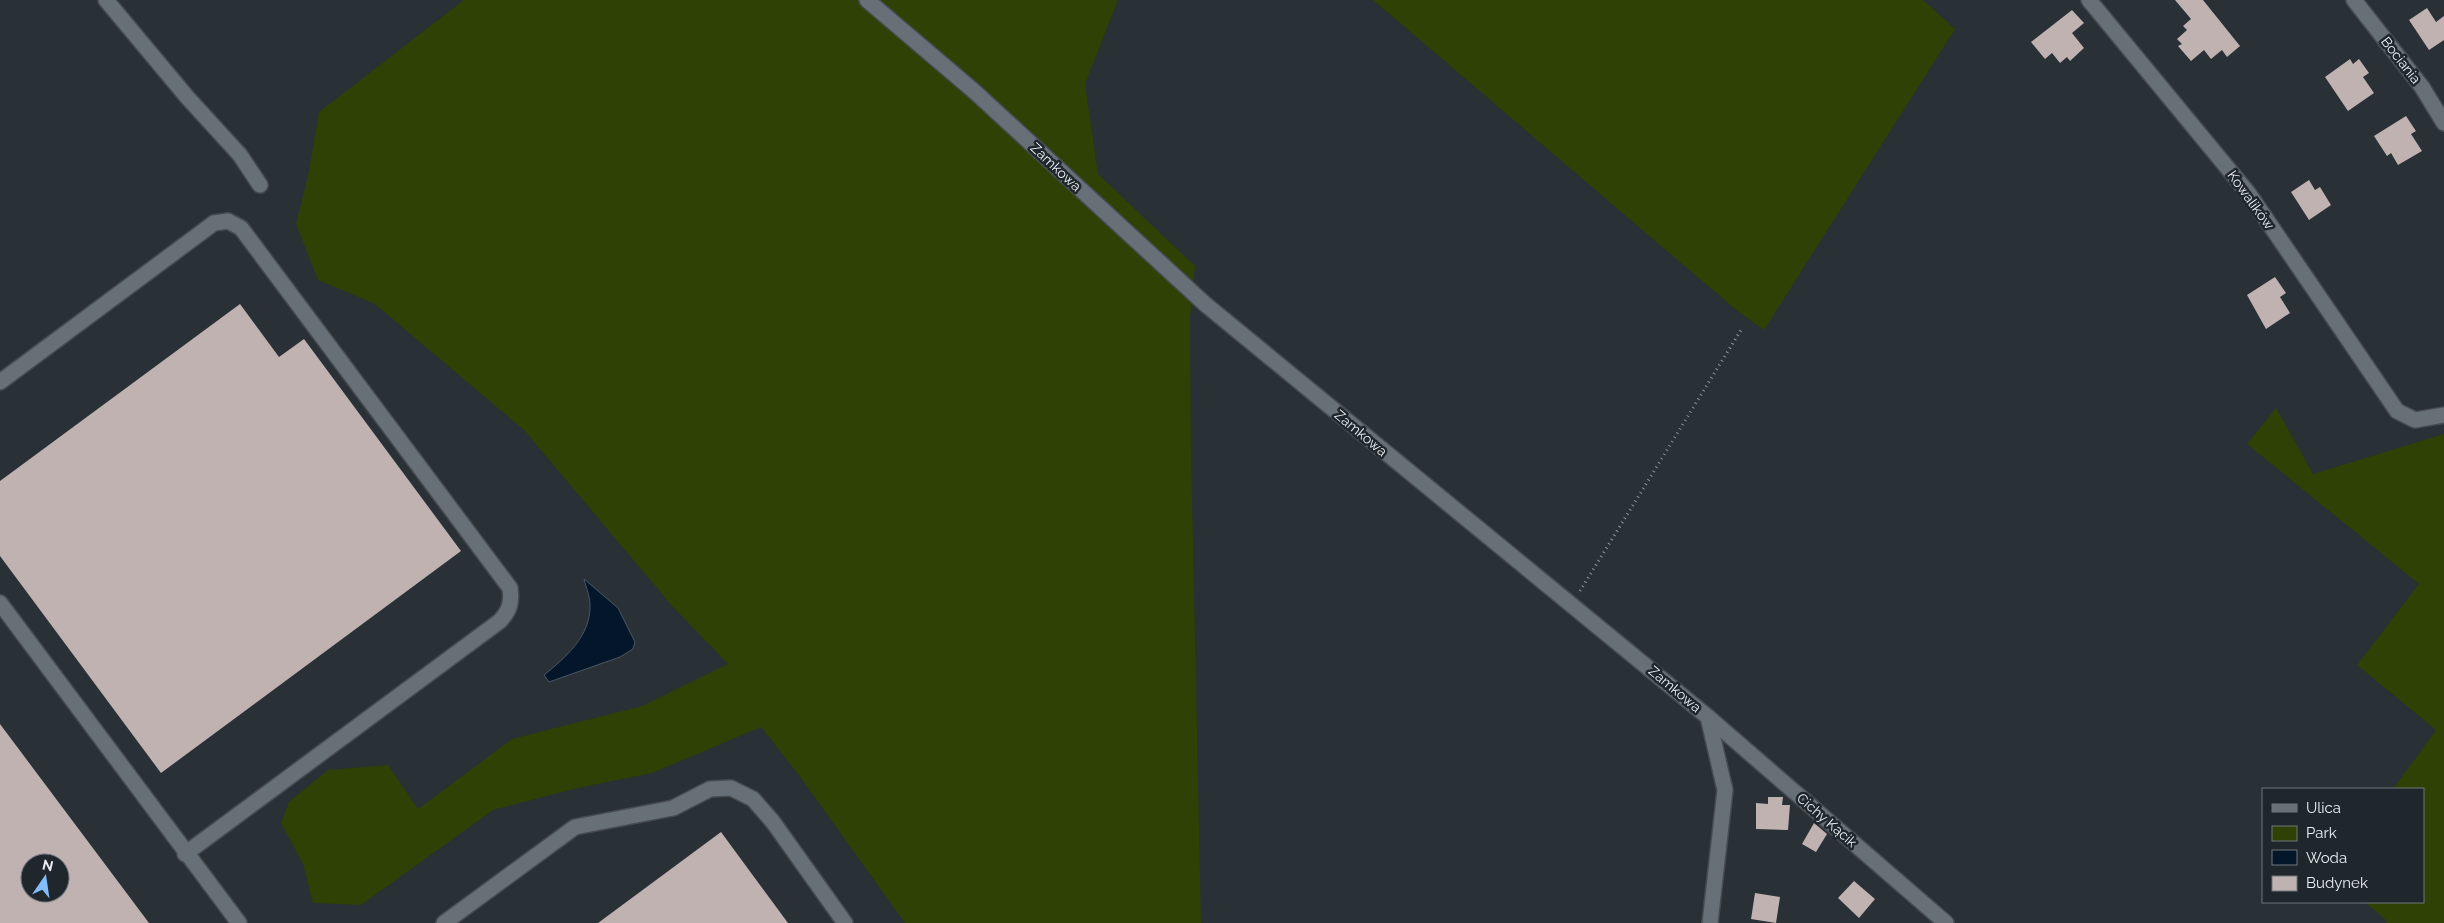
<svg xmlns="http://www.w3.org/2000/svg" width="2444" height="923" font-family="Raleway,sans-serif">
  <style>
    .green { fill: #2f4104 }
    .water { fill: #04162a; stroke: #495766 }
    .building { fill: #bfb2b1; fill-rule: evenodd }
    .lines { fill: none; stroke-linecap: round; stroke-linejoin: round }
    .minor-casing { stroke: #454b50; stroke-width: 18 }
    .path { stroke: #8e9499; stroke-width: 3; stroke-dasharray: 1 4; stroke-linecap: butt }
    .minor { stroke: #687077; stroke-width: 15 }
    .labels { text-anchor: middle; stroke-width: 5; stroke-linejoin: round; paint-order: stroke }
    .street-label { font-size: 14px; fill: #eaeef2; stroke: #1f262c }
  </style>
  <rect width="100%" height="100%" fill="#293036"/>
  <g class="green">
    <polygon points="464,0 1118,0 1085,84 1098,174 1195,266 1190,318 1191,451 1201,923 905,923 798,774 761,727 652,773 578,788 493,810 361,905 313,903 303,864 281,823 289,802 328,770 388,765 418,809 512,739 642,706 728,664 672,606 524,430 375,304 318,280 296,224 308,176 319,112"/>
    <polygon points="1373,0 1923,0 1955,29 1764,330 1735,309"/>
    <polygon points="2276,408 2313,474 2444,434 2444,923 2386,923 2387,921 2365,902 2423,902 2423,789 2393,789 2436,730 2357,665 2419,584 2247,444"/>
  </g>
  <path class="water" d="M584,579L618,608L635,642L633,649L620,657L549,682L544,675C565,658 591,636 590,605C590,597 586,587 584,579Z"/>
  <g class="building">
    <polygon points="2175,0 2203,0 2240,46 2227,57 2222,50 2211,59 2204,50 2191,61 2178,46 2182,44 2177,39 2187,30 2183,26 2191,19"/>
    <polygon points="2427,8 2436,22 2444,16 2444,40 2429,50 2409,20"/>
    <polygon points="2072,10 2084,23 2072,33 2084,48 2070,61 2067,57 2060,63 2052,53 2045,59 2031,42"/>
    <polygon points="2350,59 2353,64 2359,59 2369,73 2363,77 2374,93 2348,111 2325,77"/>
    <polygon points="2406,116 2416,131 2411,134 2422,151 2398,165 2391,153 2387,156 2374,136"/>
    <polygon points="2309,180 2315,190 2320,187 2331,205 2309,220 2291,192"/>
    <polygon points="2275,277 2286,293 2280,297 2290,313 2266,329 2247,295"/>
    <polygon points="240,304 279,357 304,339 461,551 161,773 0,556 0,481"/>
    <path d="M0,724L149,923H0ZM30,863H60V893H30Z"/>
    <polygon points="1768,797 1783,797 1782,805 1790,805 1788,830 1756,829 1756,803 1768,804"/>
    <polygon points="1814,823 1827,834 1816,852 1802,844"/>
    <polygon points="721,832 788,923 598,923"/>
    <polygon points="1854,881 1875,899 1859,918 1838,898"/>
    <polygon points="1755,893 1780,897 1776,923 1751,919"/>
  </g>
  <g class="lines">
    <defs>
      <g id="minor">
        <polyline points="106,0 187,97 240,155 260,185"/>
        <polyline points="867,0 975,92 1205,304 1708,717 1725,790 1710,923"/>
        <polyline points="2089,0 2249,194 2397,411 2415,420 2444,415"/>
        <polyline points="2354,0 2422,87 2444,123"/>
        <path d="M0,382L214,223L228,221L241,228L510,588C512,602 510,610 500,621L185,854"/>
        <polyline points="0,603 239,923"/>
        <polyline points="1708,717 1946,923"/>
        <polyline points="444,923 575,827 673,808 710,789 731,788 753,799 773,822 845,923"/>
      </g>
    </defs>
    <use href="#minor" class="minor-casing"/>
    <polyline class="path" points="1580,591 1741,330"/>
    <use href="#minor" class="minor"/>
  </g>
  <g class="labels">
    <g class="street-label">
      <text transform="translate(2401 60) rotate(52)" y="5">Bociania</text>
      <text transform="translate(1056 167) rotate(43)" y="5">Zamkowa</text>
      <text transform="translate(2251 200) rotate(54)" y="5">Kowalików</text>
      <text transform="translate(1361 433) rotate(40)" y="5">Zamkowa</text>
      <text transform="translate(1675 689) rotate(40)" y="5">Zamkowa</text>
      <text transform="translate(1827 820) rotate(41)" y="5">Cichy Kącik</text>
    </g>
  </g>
  <rect x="2262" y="788" width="162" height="115" fill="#1f262c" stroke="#70767b"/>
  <rect x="2272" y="804" width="25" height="8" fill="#687077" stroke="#70767b"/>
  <text x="2306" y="813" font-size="15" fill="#eaeef2">Ulica</text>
  <rect x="2272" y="826" width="25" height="15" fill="#2f4104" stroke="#70767b"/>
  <text x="2306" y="838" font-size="15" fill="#eaeef2">Park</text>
  <rect x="2272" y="850" width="25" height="15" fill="#04162a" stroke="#70767b"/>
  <text x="2306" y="863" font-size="15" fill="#eaeef2">Woda</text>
  <rect x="2272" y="876" width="25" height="15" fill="#bfb2b1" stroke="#70767b"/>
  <text x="2306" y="888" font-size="15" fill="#eaeef2">Budynek</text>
  <g transform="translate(45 878) rotate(13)"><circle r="24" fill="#1f262c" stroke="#70767b"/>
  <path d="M0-4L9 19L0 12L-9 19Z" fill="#83bcfb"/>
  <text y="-8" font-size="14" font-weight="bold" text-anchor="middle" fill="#eaeef2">N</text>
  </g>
</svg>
